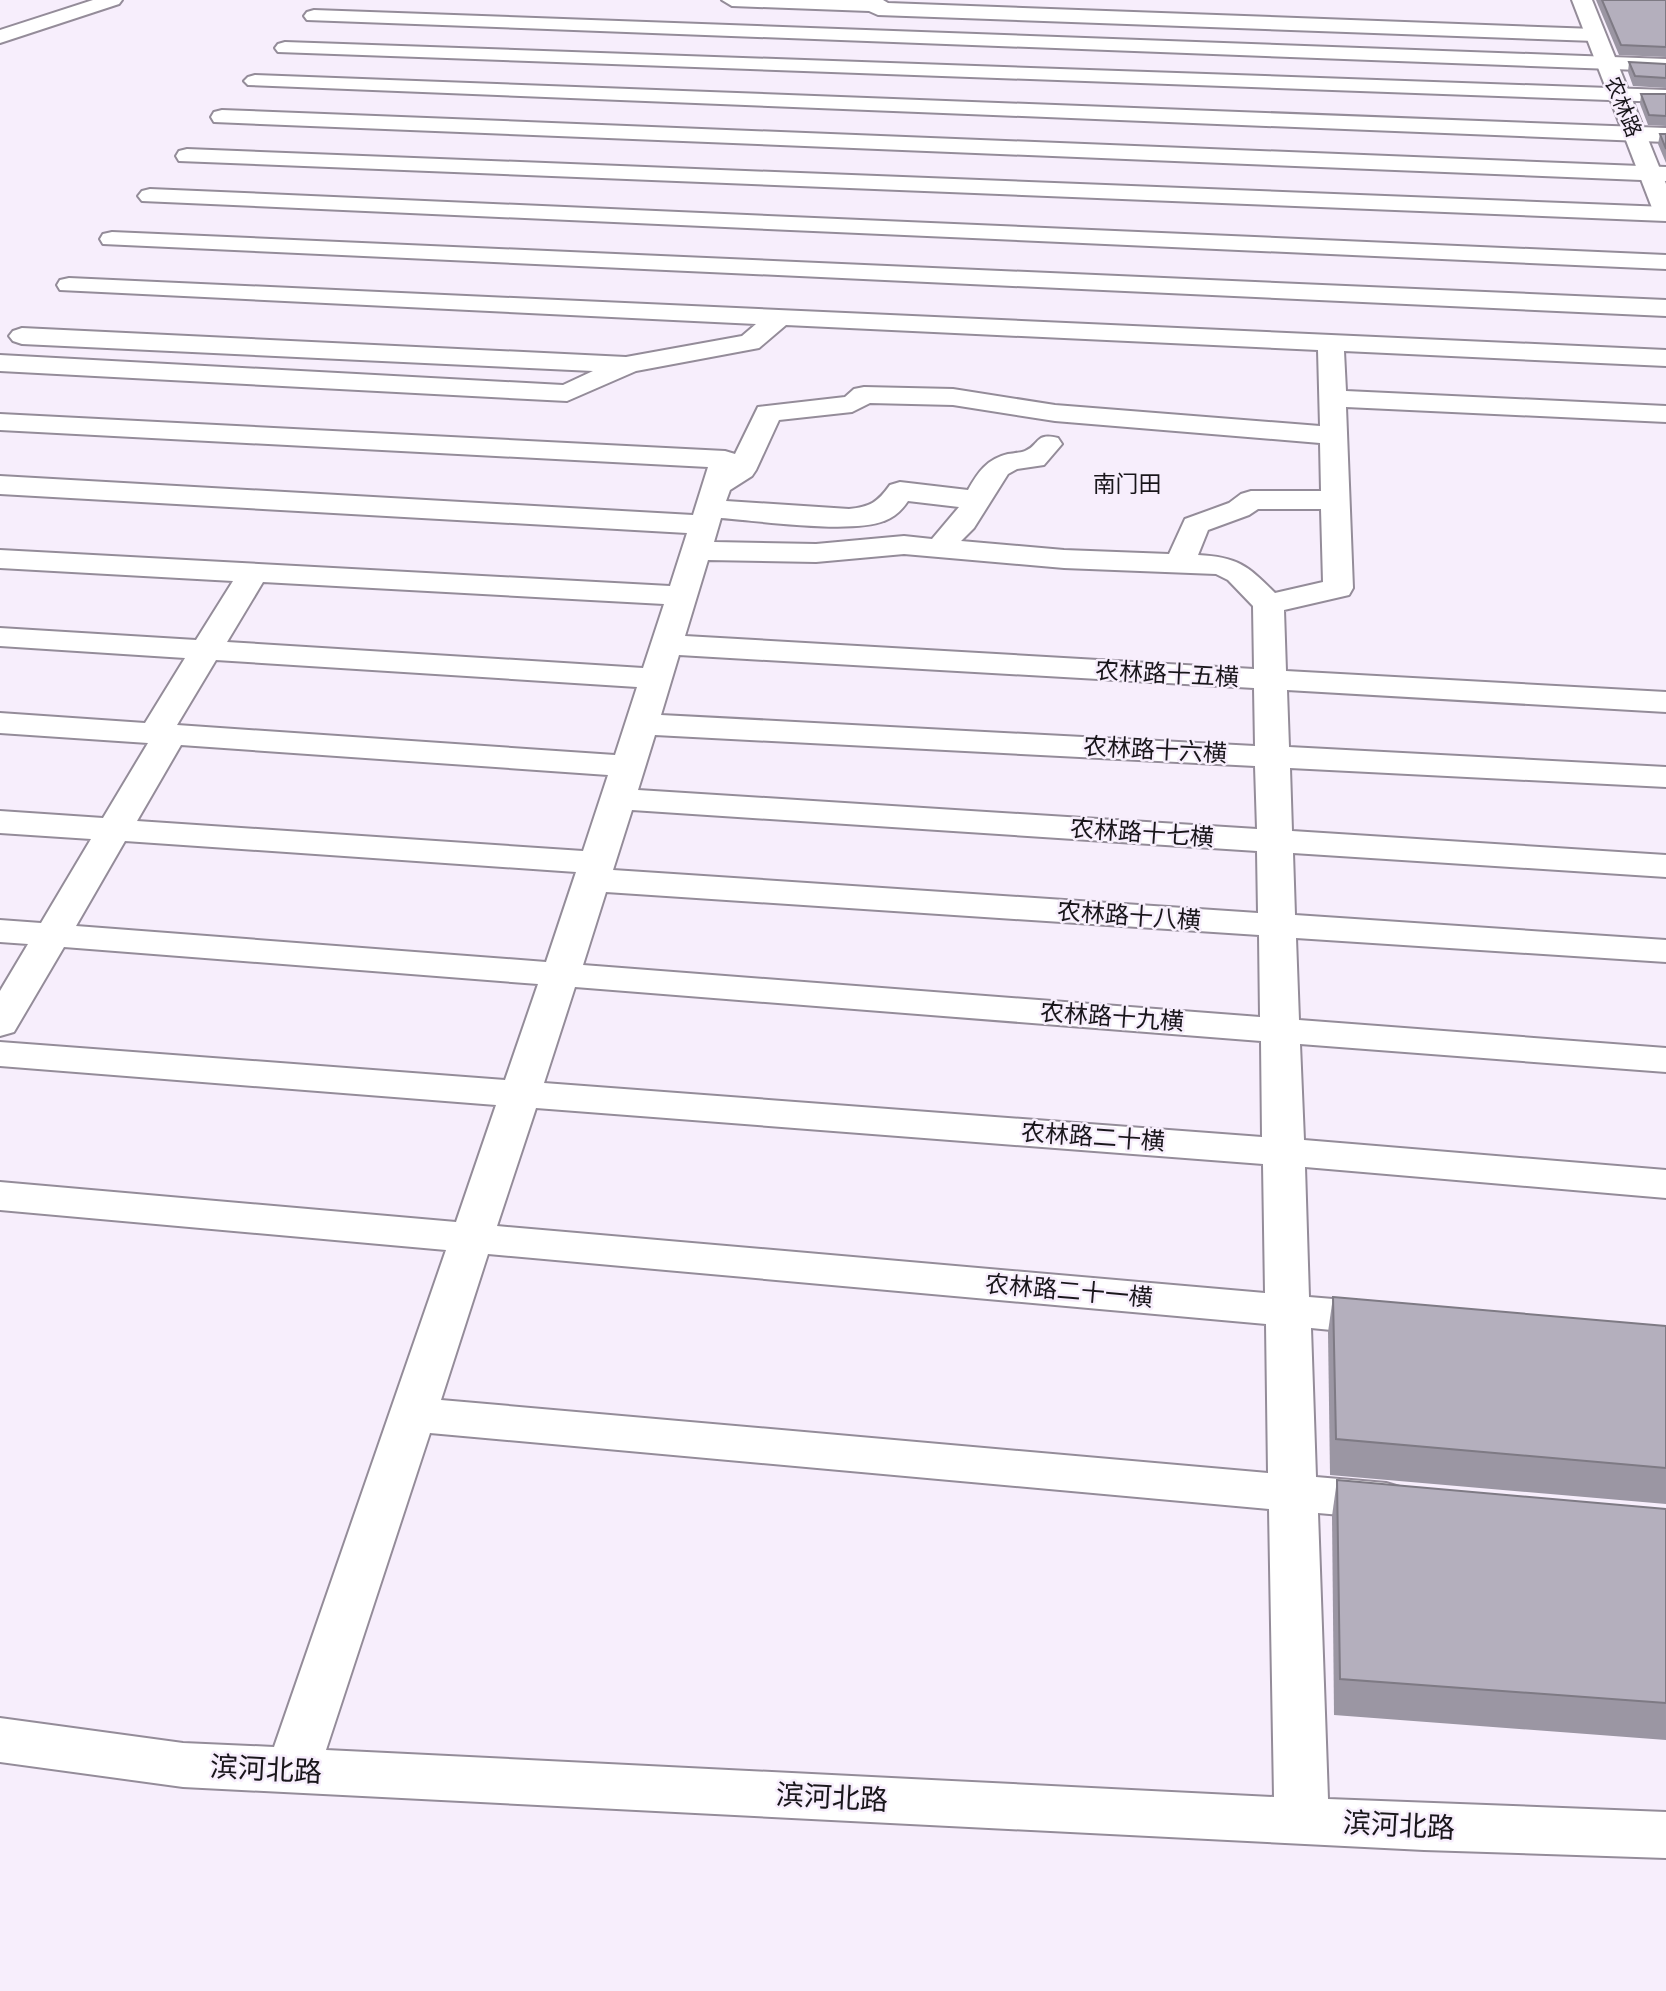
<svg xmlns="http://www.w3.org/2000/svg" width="1666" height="1991" font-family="Lora,'Noto Sans SC',serif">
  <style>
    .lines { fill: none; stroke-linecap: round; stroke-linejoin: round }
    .street-casing { stroke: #948c99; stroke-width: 4 }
    .secondary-casing { stroke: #948c99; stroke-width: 4 }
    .street { fill: #fff; fill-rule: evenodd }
    .secondary { fill: #fff; fill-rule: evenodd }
    .wall { fill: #9b96a3 }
    .building { fill: #b4afbd; stroke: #7e7a84; stroke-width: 2 }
    .labels { text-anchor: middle; stroke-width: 5; stroke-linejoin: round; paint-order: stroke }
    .far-street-label { font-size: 21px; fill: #19161b; stroke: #f7eefc }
    .far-quarter-label { font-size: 23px; fill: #19161b; stroke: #f7eefc }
    .street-label { font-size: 24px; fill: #19161b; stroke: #f7eefc }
    .near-street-label { font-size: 28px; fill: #19161b; stroke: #f7eefc }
  </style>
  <rect width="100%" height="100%" fill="#f7eefc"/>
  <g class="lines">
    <defs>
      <g id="street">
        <polygon points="93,0 122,0 119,4 0,43 0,30"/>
        <polygon points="722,0 883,0 888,3 1595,29 1602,31 1605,35 1602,39 1595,41 878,15 869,11 732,6"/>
        <polygon points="314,10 1666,59 1666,71 307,20 304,16 307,12"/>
        <polygon points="285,42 1666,90 1666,102 278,52 275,48 278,44"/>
        <polygon points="255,75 1666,128 1666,142 248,85 244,81 248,77"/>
        <polygon points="222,110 1666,167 1666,181 214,122 211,117 214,112"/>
        <polygon points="187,149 1666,207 1666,221 179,161 176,156 179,151"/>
        <polygon points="150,189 1666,255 1666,269 142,201 138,196 142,191"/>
        <polygon points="112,232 1666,300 1666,316 103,244 100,239 103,234"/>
        <path d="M69,278L1666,350V366L1344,351L1346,391L1666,406V422L1346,407L1353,588L1349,595L1284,610L1286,671L1666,692V712L1287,690L1289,747L1666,767V787L1290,768L1292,831L1666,855V877L1293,853L1295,915L1666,940V962L1296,938L1299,1020L1666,1048V1072L1300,1044L1304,1140L1666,1170V1198L1305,1167L1309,1297L1382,1303L1398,1308L1404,1319L1398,1330L1382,1335L1311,1328L1316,1477L1386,1483L1403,1488L1410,1501L1403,1514L1386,1519L1318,1513L1328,1799L1666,1812V1858L1424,1850L183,1787L0,1762V1718L183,1743L274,1747L446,1250L0,1210V1182L456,1222L496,1105L0,1066V1042L505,1080L538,984L64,947L14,1032L0,1036V991L28,944L0,942V920L41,923L91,839L0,833V811L103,818L148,743L0,733V713L145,723L185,658L0,646V628L196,640L233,581L0,568V550L670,586L687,533L0,494V476L693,515L708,467L0,430V414L725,451L735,454L758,407L845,397L854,389L864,387L953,389L1055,405L1320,426L1318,350L786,325L759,348L636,371L567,401L0,371V355L563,385L593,371L22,344L13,341L9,336L13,331L22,328L626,357L742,336L756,324L60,290L57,285L60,280ZM870,403L953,405L1055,421L1320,443L1321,491H1251L1241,494L1229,503L1185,519L1169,554L1064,550L961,541L974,528L1008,474L1017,469L1044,465L1062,444L1058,438C1035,432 1040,445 1025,451C1020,453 1013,453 1008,454C987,459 978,472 968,490L900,482L890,485C878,502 870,507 849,509L726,501L730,490L752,476L756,470L779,420L852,412ZM908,501L959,507L932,539L904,536L816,544L714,542L721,518C760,521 851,534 884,521C895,517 902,510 908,501ZM1258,509H1321L1323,582L1275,593C1248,566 1238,557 1198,555L1208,530L1249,515ZM904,554L1064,568L1216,574L1228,580L1253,606L1254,669L685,636L708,560L816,562ZM263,582L664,604L643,668L227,642ZM679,655L1254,688L1255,746L661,715ZM216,660L637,687L615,755L177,725ZM655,735L1255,766L1257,829L638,790ZM181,745L608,775L583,851L137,821ZM632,810L1257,851L1258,913L613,870ZM125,841L576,872L546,962L76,926ZM606,892L1259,935L1260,1017L583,965ZM575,987L1261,1041L1262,1137L544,1083ZM536,1108L1263,1164L1265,1293L497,1226ZM488,1254L1266,1324L1268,1473L441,1400ZM430,1433L1269,1509L1274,1797L326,1750Z"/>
      </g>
      <polygon id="secondary" points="1572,0 1592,0 1666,184 1666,220 1658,218 1654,213"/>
    </defs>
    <use href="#street" class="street-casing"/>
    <use href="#secondary" class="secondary-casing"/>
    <use href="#street" class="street"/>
    <use href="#secondary" class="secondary"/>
  </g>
  <g class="wall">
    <polygon points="1596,0 1666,0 1666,57 1619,55"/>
    <polygon points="1629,62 1666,64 1666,88 1633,86 1628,72"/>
    <polygon points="1641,94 1666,94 1666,126 1648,125 1640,104"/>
    <polygon points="1660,134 1666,134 1666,163 1658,144"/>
    <polygon points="1333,1297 1666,1326 1666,1504 1330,1475 1328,1332"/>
    <polygon points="1337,1480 1666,1509 1666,1740 1334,1715 1332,1516"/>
  </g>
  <g class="building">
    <polygon points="1602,0 1666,0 1666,47 1621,45"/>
    <polygon points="1629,62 1666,64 1666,78 1635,76"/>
    <polygon points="1641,94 1666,94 1666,116 1649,115"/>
    <polygon points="1660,134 1666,134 1666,149"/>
    <polygon points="1333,1297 1666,1326 1666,1468 1336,1439"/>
    <polygon points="1337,1480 1666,1509 1666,1703 1340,1679"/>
  </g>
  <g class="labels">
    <g class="far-street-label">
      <text transform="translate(1623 107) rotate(68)" y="7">农林路</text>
    </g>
    <g class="far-quarter-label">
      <text x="1127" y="492">南门田</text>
    </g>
    <g class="street-label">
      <text transform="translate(1167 674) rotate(3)" y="8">农林路十五横</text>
      <text transform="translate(1155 750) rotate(3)" y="8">农林路十六横</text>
      <text transform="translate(1142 833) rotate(4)" y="8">农林路十七横</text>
      <text transform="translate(1129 916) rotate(4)" y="8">农林路十八横</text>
      <text transform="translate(1112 1017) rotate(4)" y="8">农林路十九横</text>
      <text transform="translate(1093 1137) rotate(4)" y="8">农林路二十横</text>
      <text transform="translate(1069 1291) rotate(5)" y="8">农林路二十一横</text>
    </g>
    <g class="near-street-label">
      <text transform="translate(266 1769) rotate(3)" y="10">滨河北路</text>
      <text transform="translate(832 1797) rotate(3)" y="10">滨河北路</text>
      <text transform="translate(1399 1825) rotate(3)" y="10">滨河北路</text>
    </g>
  </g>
</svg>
